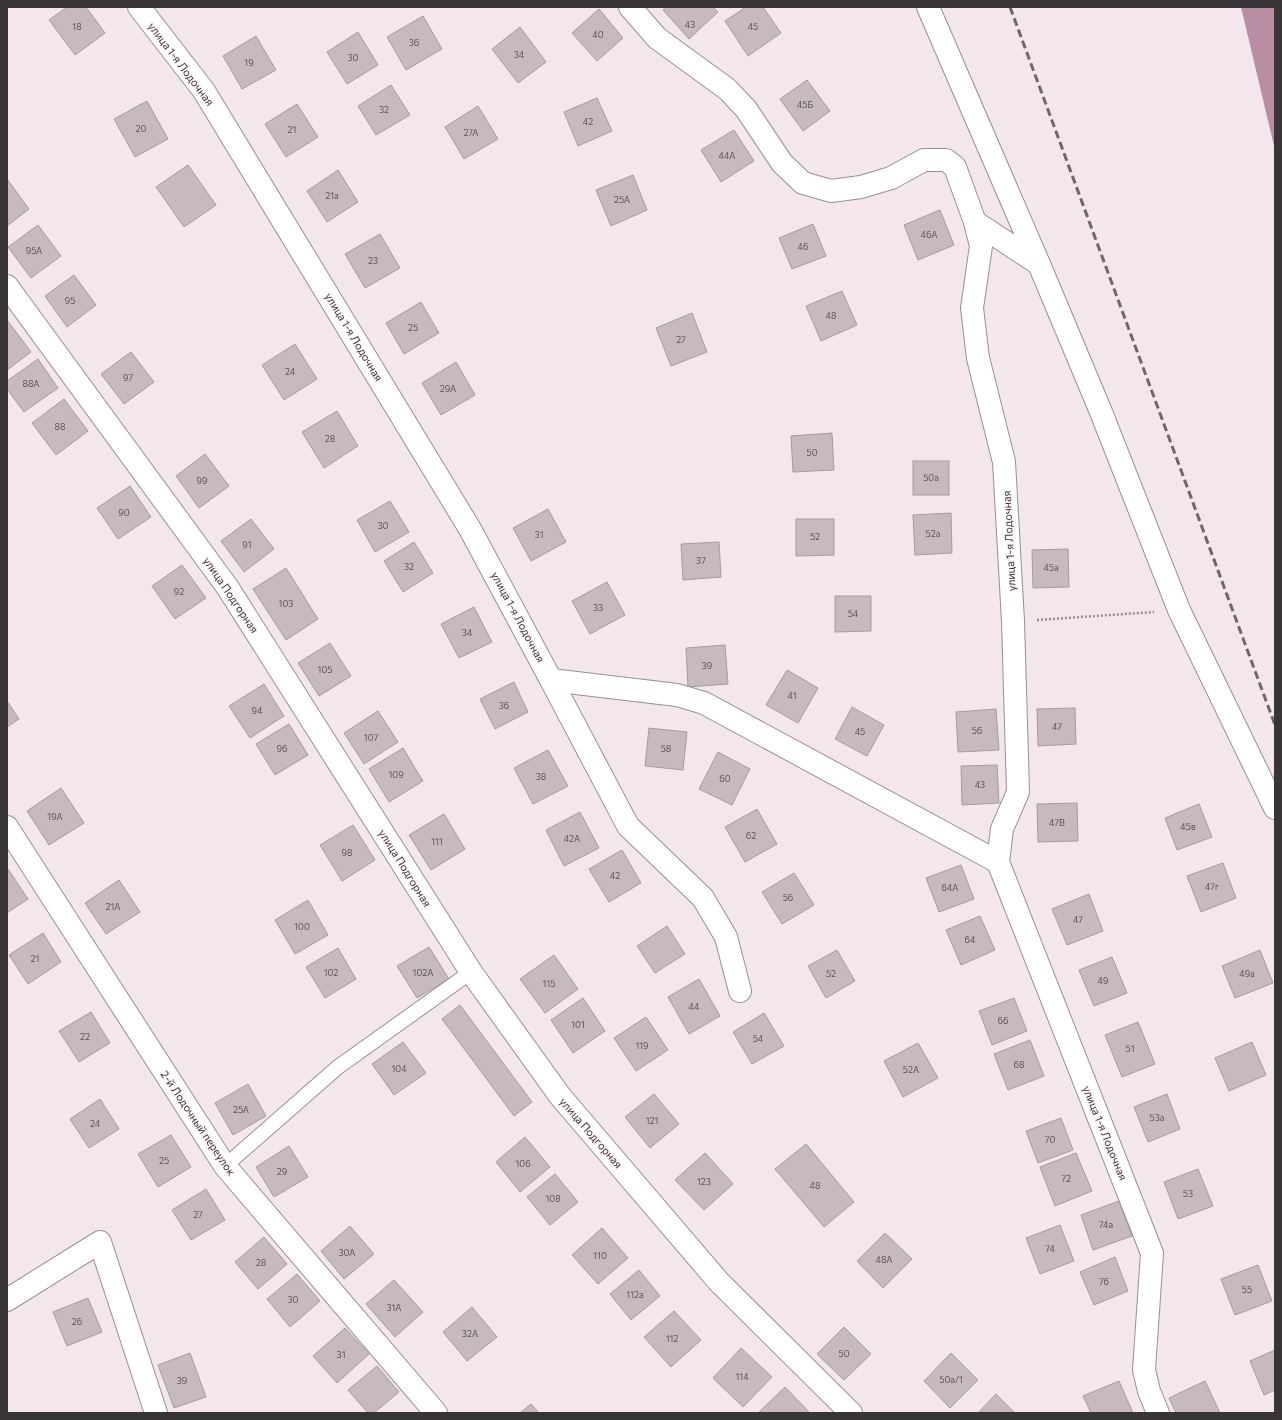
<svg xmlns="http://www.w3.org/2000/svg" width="1282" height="1420" font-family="Commissioner,sans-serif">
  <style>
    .water { fill: #b98da3 }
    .building { fill: #c6b9bf; stroke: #a79aa0 }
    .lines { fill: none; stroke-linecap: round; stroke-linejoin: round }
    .service-casing { stroke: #9a8e94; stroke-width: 16 }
    .minor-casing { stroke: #9a8e94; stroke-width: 24 }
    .path { stroke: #988e93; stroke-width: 2.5; stroke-dasharray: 2 2; stroke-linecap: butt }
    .service { stroke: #fff; stroke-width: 14 }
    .minor { stroke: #fff; stroke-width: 22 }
    .rail { stroke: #6f676b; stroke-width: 3; stroke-dasharray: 8 4; stroke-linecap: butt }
    .labels { text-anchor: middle; stroke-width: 3; stroke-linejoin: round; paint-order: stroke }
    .number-label { font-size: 9px; fill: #5c5559 }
    .street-label { font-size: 11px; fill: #393437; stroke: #fef5f9 }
  </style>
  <rect width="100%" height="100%" fill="#f4e6ed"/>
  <polygon class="water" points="1241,7 1275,7 1275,150"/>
  <g class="building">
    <polygon points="67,7 86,7 105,33 75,55 49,20"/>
    <polygon points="667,7 713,7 718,12 689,39 663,10"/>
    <polygon points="746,7 763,7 781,33 748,56 725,21"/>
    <polygon points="599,9 623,38 597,61 572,33"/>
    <polygon points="423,16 442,49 406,70 387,37"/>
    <polygon points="520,27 546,62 518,83 492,49"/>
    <polygon points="358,32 378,65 347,84 327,52"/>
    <polygon points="256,36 276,70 242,89 223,56"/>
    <polygon points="807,80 830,111 803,131 780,99"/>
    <polygon points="391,85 410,115 376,135 358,106"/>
    <polygon points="597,98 612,131 578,146 564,112"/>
    <polygon points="147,101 168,139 135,157 114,119"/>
    <polygon points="297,104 318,137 286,157 265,124"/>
    <polygon points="478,106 498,139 464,159 445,127"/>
    <polygon points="734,130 754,161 721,182 701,150"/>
    <polygon points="188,165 216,205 184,227 156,187"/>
    <polygon points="338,170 358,202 327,222 307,191"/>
    <polygon points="633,175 647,210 611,226 596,190"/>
    <polygon points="7,179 29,209 7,226"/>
    <polygon points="940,210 954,245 918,260 904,225"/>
    <polygon points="813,224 826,256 792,269 779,238"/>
    <polygon points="38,225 61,256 31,278 8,247"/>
    <polygon points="380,234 400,268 365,288 345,254"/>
    <polygon points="74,275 96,305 67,327 45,296"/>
    <polygon points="842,291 857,325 821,341 806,306"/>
    <polygon points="421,302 439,333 404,354 386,323"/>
    <polygon points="692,313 707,352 671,366 656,328"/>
    <polygon points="7,320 31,352 7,370"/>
    <polygon points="295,344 317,379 284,400 262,365"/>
    <polygon points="131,352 154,382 124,404 101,374"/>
    <polygon points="38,359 58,388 24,412 7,389 7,381"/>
    <polygon points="456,362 475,395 441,415 422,383"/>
    <polygon points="64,399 88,431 56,455 32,423"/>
    <polygon points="337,411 358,446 324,468 302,432"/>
    <polygon points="832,433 834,470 793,472 791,436"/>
    <polygon points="205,454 229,486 199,508 176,476"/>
    <rect x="913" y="461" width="36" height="34"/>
    <polygon points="130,486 151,517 118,539 97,508"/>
    <polygon points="390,501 409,532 375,552 357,520"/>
    <polygon points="548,509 566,542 531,561 513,528"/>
    <polygon points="951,513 952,553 915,555 913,515"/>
    <polygon points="251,519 274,549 244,572 221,541"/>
    <polygon points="796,519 834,519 834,555 796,556"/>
    <polygon points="414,542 433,573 403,592 384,561"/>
    <polygon points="719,542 721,577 683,580 681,544"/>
    <polygon points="1068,549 1069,587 1033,588 1032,550"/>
    <polygon points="182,565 206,598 175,619 152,586"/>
    <polygon points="286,568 318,619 286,640 253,589"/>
    <polygon points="607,582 625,615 590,634 572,601"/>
    <polygon points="835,596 871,596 871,631 835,632"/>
    <polygon points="474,607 492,642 459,658 441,624"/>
    <polygon points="330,643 351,676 319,696 298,663"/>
    <polygon points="725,645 728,684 688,687 686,648"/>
    <polygon points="787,670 818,688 798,723 766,705"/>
    <polygon points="514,682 528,712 495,729 480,699"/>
    <polygon points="264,684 284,716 250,738 229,706"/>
    <polygon points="7,701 19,719 7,727"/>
    <polygon points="852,707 884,725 867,756 835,739"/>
    <polygon points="1075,708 1076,744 1038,746 1037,709"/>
    <polygon points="996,709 999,750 958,752 956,712"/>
    <polygon points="378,711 398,742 364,764 344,733"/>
    <polygon points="289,724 308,755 275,775 256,744"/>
    <polygon points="649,728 687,732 683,770 645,766"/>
    <polygon points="403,748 423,781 389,802 369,769"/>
    <polygon points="548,750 568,786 533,804 514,768"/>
    <polygon points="718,752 750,769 732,805 699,789"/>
    <polygon points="997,765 999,803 962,805 961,766"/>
    <polygon points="61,788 84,823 49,845 27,811"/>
    <polygon points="1077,803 1078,841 1038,842 1037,804"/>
    <polygon points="1199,804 1212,837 1177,850 1165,818"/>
    <polygon points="757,809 777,844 745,862 725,827"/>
    <polygon points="580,812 599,848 564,866 546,830"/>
    <polygon points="444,814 465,849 431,870 409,835"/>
    <polygon points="353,825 375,860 342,881 320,845"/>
    <polygon points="622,850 641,883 609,902 589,869"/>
    <polygon points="1223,863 1236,898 1201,912 1187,876"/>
    <polygon points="961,865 974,899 939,912 926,878"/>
    <polygon points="7,869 8,869 28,899 7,913"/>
    <polygon points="794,873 814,905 782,924 762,892"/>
    <polygon points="119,880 140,912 106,934 85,903"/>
    <polygon points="1089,894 1103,931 1067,945 1052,909"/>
    <polygon points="308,900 328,935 295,954 275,920"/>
    <polygon points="980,916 995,950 961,965 946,930"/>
    <polygon points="667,926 685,954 655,973 637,946"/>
    <polygon points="43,933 61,962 28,984 9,955"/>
    <polygon points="429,947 449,979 417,998 397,966"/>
    <polygon points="338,948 356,979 325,998 306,967"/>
    <polygon points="837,950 855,981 826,998 808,966"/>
    <polygon points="1260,950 1273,983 1235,998 1222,966"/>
    <polygon points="554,955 578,989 545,1013 520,979"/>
    <polygon points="1112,957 1127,993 1094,1006 1079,970"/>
    <polygon points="699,979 720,1016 689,1034 668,997"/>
    <polygon points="583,998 605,1031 573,1053 551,1020"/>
    <polygon points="1014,998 1027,1031 992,1045 979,1011"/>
    <polygon points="460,1005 532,1102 514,1116 442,1019"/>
    <polygon points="91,1012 110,1043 79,1062 59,1031"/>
    <polygon points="764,1013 784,1046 752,1064 733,1032"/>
    <polygon points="646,1017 668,1050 636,1071 614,1038"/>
    <polygon points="1138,1022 1155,1064 1122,1077 1105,1035"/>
    <polygon points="1030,1040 1044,1076 1008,1090 994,1054"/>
    <polygon points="403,1042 426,1073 394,1095 372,1064"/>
    <polygon points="1252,1042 1266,1075 1229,1091 1215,1058"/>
    <polygon points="918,1043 938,1078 903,1097 884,1061"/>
    <polygon points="248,1084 266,1116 233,1135 215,1103"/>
    <polygon points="654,1094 679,1124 650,1148 625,1117"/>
    <polygon points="1167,1094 1180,1129 1148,1142 1134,1107"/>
    <polygon points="100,1099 119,1129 89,1148 70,1119"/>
    <polygon points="1061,1118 1073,1150 1038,1163 1026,1131"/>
    <polygon points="171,1135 191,1167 158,1187 138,1154"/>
    <polygon points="525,1137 550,1167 520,1192 496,1162"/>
    <polygon points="806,1144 854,1202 824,1227 775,1169"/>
    <polygon points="289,1146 308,1177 274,1197 256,1167"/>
    <polygon points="705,1153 733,1184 704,1210 675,1180"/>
    <polygon points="1076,1153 1092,1191 1055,1206 1040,1167"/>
    <polygon points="1198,1169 1213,1206 1178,1219 1164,1182"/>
    <polygon points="555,1174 578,1202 550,1225 527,1197"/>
    <polygon points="206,1189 225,1220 191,1240 172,1210"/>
    <polygon points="1119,1201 1132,1236 1093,1250 1081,1215"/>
    <polygon points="1060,1225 1074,1261 1040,1274 1026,1238"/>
    <polygon points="350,1226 374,1254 344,1279 321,1251"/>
    <polygon points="602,1228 628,1258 598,1284 572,1255"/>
    <polygon points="885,1233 912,1259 883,1288 857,1261"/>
    <polygon points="264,1237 287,1264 258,1289 235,1262"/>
    <polygon points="1115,1257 1128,1291 1094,1305 1080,1272"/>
    <polygon points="1258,1265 1272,1301 1235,1315 1221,1279"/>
    <polygon points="639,1270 660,1296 631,1320 610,1294"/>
    <polygon points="297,1274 320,1301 290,1327 267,1299"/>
    <polygon points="394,1280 423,1312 395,1337 366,1304"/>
    <polygon points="88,1298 102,1332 67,1346 53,1312"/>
    <polygon points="472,1307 497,1337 467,1361 443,1332"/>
    <polygon points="674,1311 701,1340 671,1367 644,1337"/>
    <polygon points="844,1327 871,1354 844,1380 817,1354"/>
    <polygon points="345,1328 369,1354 337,1383 313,1356"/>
    <polygon points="741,1348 772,1377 743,1407 713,1378"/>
    <polygon points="1275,1350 1275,1390 1264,1395 1250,1361"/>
    <polygon points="190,1353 206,1397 174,1408 158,1365"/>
    <polygon points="951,1353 978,1380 950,1408 924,1381"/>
    <polygon points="377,1366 399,1392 374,1413 368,1413 348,1390"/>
    <polygon points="1119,1381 1133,1413 1091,1413 1083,1396"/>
    <polygon points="1205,1381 1220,1413 1176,1413 1169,1398"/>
    <polygon points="785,1387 810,1413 758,1413"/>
    <polygon points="996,1394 1015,1413 978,1413"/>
    <polygon points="531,1404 539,1413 520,1413"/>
  </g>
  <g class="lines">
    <defs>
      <polyline id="service" points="225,1166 338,1067 471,972"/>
      <g id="minor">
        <polyline points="139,7 204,91 470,529 551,680 677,695 704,703 998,862"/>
        <polyline points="630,7 657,38 727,89 746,109 782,163 803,183 831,191 861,187 891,178 924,160 946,160 955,167 975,222 981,246 972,308 978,358 1004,462 1013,621 1018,792 1002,829 998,862 1152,1253 1144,1370 1149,1391 1158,1413"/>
        <polyline points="928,7 1039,264 975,222"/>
        <polyline points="1039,264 1101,412 1179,610 1275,808"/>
        <polyline points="7,286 228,588 471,972 560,1096 719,1282 851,1413"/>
        <polyline points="551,680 628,826 703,898 726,937 740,991"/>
        <polyline points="7,827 225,1166 436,1413"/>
        <polyline points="7,1300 100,1242 156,1413"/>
      </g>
    </defs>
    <use href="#service" class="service-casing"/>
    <use href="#minor" class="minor-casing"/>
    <polyline class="path" points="1037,620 1154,612"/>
    <use href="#service" class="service"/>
    <use href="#minor" class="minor"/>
    <polyline class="rail" points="1010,7 1275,725"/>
  </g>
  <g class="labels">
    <g class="number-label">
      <text x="690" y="28">43</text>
      <text x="77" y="30">18</text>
      <text x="753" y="30">45</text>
      <text x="598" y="38">40</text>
      <text x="414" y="46">36</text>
      <text x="519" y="58">34</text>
      <text x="353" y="61">30</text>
      <text x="249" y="66">19</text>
      <text x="805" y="108">45Б</text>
      <text x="384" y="113">32</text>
      <text x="588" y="125">42</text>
      <text x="141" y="132">20</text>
      <text x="292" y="133">21</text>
      <text x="471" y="136">27А</text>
      <text x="727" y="159">44А</text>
      <text x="332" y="199">21а</text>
      <text x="622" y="203">25А</text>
      <text x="929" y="238">46А</text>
      <text x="803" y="250">46</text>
      <text x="34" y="254">95А</text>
      <text x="373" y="264">23</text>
      <text x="70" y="304">95</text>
      <text x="831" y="319">48</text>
      <text x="413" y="331">25</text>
      <text x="681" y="343">27</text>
      <text x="290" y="375">24</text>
      <text x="128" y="381">97</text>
      <text x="31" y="387">88А</text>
      <text x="448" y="392">29А</text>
      <text x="60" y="430">88</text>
      <text x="330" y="442">28</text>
      <text x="812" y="456">50</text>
      <text x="931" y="481">50а</text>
      <text x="202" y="484">99</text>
      <text x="124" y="516">90</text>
      <text x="383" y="529">30</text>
      <text x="933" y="537">52а</text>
      <text x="539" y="538">31</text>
      <text x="815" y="540">52</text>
      <text x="247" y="548">91</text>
      <text x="701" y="564">37</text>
      <text x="409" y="570">32</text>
      <text x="1051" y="571">45а</text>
      <text x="179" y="595">92</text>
      <text x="286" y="607">103</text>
      <text x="598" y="611">33</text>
      <text x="853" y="617">54</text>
      <text x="467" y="636">34</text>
      <text x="707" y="669">39</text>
      <text x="325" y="673">105</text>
      <text x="792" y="699">41</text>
      <text x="504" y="709">36</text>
      <text x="257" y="714">94</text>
      <text x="1057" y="730">47</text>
      <text x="977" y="734">56</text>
      <text x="860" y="735">45</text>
      <text x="371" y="741">107</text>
      <text x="282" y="752">96</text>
      <text x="666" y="752">58</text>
      <text x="396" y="778">109</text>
      <text x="541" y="780">38</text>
      <text x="725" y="782">60</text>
      <text x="980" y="788">43</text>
      <text x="55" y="820">19A</text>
      <text x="1057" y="826">47В</text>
      <text x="1188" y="830">45в</text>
      <text x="751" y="839">62</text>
      <text x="572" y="842">42A</text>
      <text x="437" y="845">111</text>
      <text x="347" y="856">98</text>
      <text x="615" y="879">42</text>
      <text x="1212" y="890">47г</text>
      <text x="950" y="891">64А</text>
      <text x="788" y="901">56</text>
      <text x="113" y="910">21А</text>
      <text x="1078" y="923">47</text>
      <text x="302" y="930">100</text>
      <text x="970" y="943">64</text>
      <text x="35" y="962">21</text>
      <text x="331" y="976">102</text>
      <text x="423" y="976">102А</text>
      <text x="831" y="977">52</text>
      <text x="1247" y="977">49а</text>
      <text x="1103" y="984">49</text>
      <text x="549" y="987">115</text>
      <text x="694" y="1010">44</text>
      <text x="1003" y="1024">66</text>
      <text x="578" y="1028">101</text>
      <text x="85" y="1040">22</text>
      <text x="758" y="1042">54</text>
      <text x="642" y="1049">119</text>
      <text x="1130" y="1052">51</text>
      <text x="1019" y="1068">68</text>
      <text x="399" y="1072">104</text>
      <text x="911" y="1073">52А</text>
      <text x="241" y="1113">25А</text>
      <text x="1157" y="1121">53а</text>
      <text x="652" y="1124">121</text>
      <text x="95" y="1127">24</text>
      <text x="1050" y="1143">70</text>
      <text x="164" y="1164">25</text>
      <text x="523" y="1167">106</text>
      <text x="282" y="1175">29</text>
      <text x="1066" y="1182">72</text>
      <text x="704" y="1185">123</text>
      <text x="815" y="1189">48</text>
      <text x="1188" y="1197">53</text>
      <text x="553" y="1202">108</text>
      <text x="198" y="1218">27</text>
      <text x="1106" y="1228">74а</text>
      <text x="1050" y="1252">74</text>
      <text x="347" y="1256">30А</text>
      <text x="600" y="1259">110</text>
      <text x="884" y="1263">48А</text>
      <text x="261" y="1266">28</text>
      <text x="1104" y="1285">76</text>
      <text x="1247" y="1293">55</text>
      <text x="635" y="1298">112а</text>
      <text x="293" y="1303">30</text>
      <text x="394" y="1311">31А</text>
      <text x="77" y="1325">26</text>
      <text x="470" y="1337">32А</text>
      <text x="672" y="1342">112</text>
      <text x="844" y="1357">50</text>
      <text x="341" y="1358">31</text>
      <text x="742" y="1380">114</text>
      <text x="951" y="1383">50а/1</text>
      <text x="182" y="1384">39</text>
    </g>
    <g class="street-label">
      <text transform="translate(181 64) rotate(53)" y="4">улица 1-я Лодочная</text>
      <text transform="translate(354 337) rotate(59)" y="4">улица 1-я Лодочная</text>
      <text transform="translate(1009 541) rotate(-93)" y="4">улица 1-я Лодочная</text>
      <text transform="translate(231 595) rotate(56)" y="4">улица Подгорная</text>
      <text transform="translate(518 617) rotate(62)" y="4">улица 1-я Лодочная</text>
      <text transform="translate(405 868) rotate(58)" y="4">улица Подгорная</text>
      <text transform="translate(198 1123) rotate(56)" y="4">2-й Лодочный переулок</text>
      <text transform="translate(591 1133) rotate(49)" y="4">улица Подгорная</text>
      <text transform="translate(1105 1133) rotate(68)" y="4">улица 1-я Лодочная</text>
    </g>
  </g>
  <rect width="1282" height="1420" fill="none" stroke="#393437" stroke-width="16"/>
</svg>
